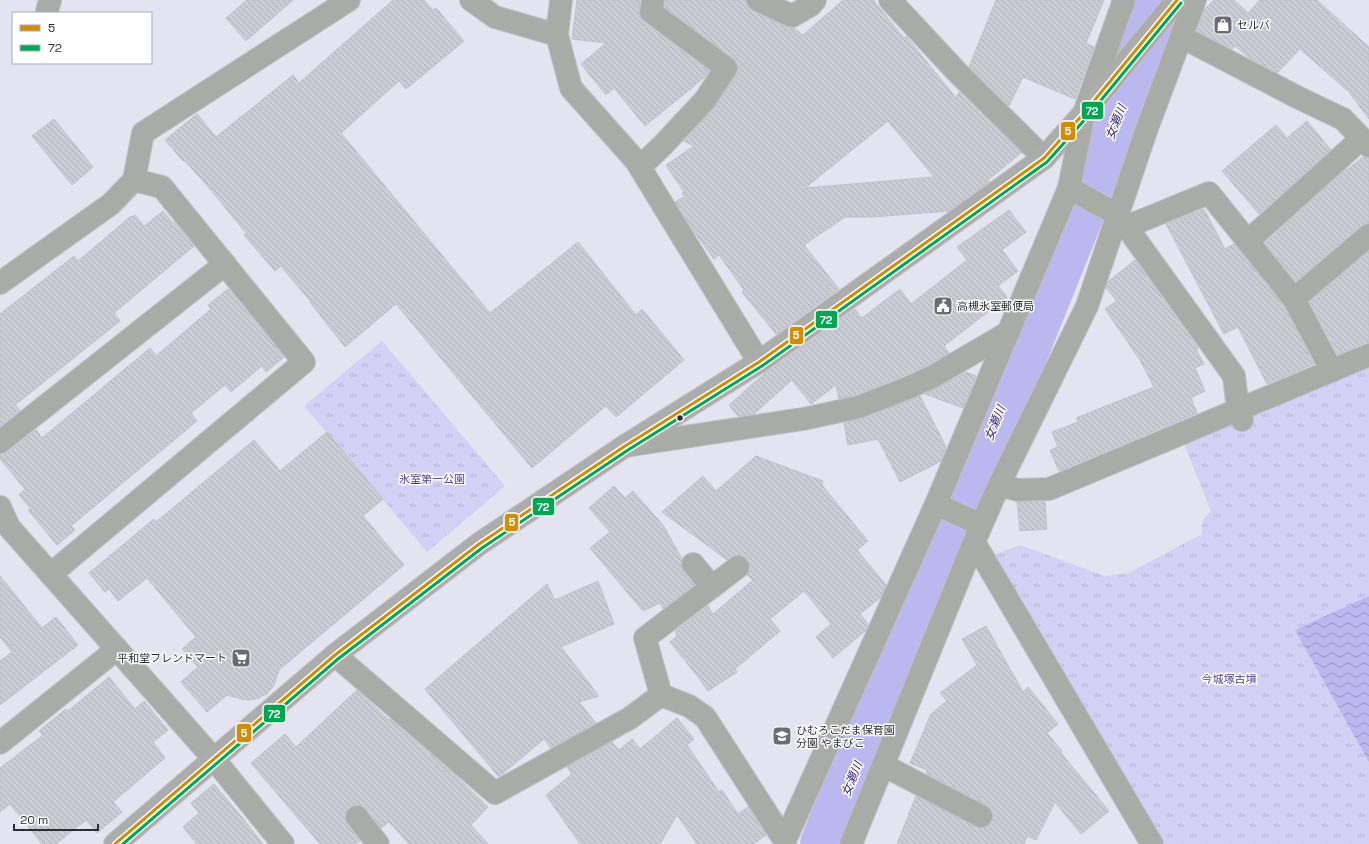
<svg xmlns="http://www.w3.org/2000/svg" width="1369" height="844" font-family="'Space Grotesk','Noto Sans JP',sans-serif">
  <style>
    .grass { fill: url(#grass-tufts) }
    .water { fill: url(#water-waves) }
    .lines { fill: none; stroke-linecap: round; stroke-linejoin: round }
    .river { stroke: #bbb7ef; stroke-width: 50 }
    .building { fill: url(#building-back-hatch); stroke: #c0c0cb; fill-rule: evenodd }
    .minor-casing { stroke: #c0c0cb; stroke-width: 24 }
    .major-casing { stroke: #c0c0cb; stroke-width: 24 }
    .minor { stroke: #a9aba6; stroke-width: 22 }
    .major { stroke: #acadaa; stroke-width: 22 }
    .bus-1-casing { stroke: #fff; stroke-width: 6 }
    .bus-2-casing { stroke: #fff; stroke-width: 6 }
    .bus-1 { stroke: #ce8e0b; stroke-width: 3 }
    .bus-2 { stroke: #00a651; stroke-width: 3 }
    .bus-dot { fill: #2c2c35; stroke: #fff; stroke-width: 1.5 }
    .labels { text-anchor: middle; stroke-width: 3; stroke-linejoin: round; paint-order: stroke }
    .poi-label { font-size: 11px; fill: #2c2c35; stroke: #fff; text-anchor: start }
    .park-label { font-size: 11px; fill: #4e4096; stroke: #fff }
    .water-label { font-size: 12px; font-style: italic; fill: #362478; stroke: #fff }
    .line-badge { stroke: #fff; stroke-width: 1.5 }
    .badge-label { font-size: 11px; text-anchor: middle; font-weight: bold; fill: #fff }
  </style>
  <defs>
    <pattern id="grass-tufts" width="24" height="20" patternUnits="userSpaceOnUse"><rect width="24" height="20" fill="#d2d1f5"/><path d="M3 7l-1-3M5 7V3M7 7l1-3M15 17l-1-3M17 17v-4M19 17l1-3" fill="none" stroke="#b4b4d3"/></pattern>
    <pattern id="water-waves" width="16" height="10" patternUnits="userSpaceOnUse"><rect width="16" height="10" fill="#bbb7ef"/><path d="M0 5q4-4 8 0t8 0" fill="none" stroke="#9895c2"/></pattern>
    <pattern id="building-back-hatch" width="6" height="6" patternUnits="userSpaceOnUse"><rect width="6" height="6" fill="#ccccd6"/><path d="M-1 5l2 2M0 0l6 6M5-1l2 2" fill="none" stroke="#afafb8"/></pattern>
  </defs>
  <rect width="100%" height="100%" fill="#e4e4f1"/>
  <g class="grass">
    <polygon points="382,341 505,486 427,552 304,406"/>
    <polygon points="1369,360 1369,844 1165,844 993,555 1020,545 1105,576 1129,573 1202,534 1202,521 1211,511 1182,439"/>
  </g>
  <polygon class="water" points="1369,596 1369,762 1295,630"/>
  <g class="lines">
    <polyline class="river" points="825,844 1127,95 1162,0"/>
  </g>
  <g class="building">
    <polygon points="247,0 293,0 246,41 226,18"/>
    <polygon points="393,0 424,0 433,10 436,8 464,41 406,89 399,81 341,133 490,313 578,242 636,315 642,309 684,360 616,417 606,406 532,468 396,304 345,347 310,302 311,302 281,266 275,271 244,235 246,233 205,183 184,160 183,161 165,140 197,114 216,137 293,75 299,83"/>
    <polygon points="577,0 640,0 639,10 639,16 643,22 709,71 705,77 645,126 614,88 606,95 581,64 606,43 572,39"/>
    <path d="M665,0H746L748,7L753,11L787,27L794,28L803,35L843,0H873L904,38L906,36L956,98L959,92L1021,153L988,180L989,182L949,211L872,217H845L804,245L839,289L776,334L742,292L744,290L719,255L714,259L695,233L675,202L684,197L682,193L684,192L666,165L694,146L684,141L715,107L736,75L738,69L737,63L733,58L665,7ZM888,121L934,177L805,188Z"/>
    <polygon points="996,0 1104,0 1086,43 1094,47 1075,99 1023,77 1009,106 969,67"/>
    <polygon points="1214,0 1234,0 1248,13 1260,0 1317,0 1369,47 1369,119 1349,92 1300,49 1277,73 1248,57 1235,46 1232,49 1197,31 1204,10"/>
    <polygon points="54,119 93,167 72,185 32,136"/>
    <polygon points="1307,121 1331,150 1259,214 1222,171 1276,125 1287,138"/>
    <polygon points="1363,157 1369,158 1369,223 1361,225 1296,281 1265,243 1346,169 1347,170"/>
    <polygon points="1204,209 1225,249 1234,244 1284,306 1314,364 1267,384 1238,327 1224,334 1166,224"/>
    <polygon points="1009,210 1026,232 1002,250 1018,271 998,286 1007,297 944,346 949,353 928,365 905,375 855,395 839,399 836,385 811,404 792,380 754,414 738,416 729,405 764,374 855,309 862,318 900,289 911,304 967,260 957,247"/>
    <polygon points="163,211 173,223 174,222 194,246 114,313 120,321 15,405 20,410 0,426 0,314 74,256 78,261 131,216 132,217 135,215 144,226"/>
    <polygon points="1369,251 1369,343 1364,343 1338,355 1310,302"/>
    <polygon points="1135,260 1198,348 1196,349 1204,364 1195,368 1205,391 1191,398 1197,413 1059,471 1050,450 1058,447 1052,432 1078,422 1076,418 1154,387 1140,360 1105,309 1117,301 1106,288 1109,281"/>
    <polygon points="228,289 284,357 266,372 262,366 231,392 225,385 191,413 197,421 71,526 75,530 57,545 28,510 31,509 19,495 25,489 0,459 0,454 8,452 36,430 42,438 150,348 156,356 211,309 208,305"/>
    <polygon points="966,372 976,376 963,408 925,394 940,387"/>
    <polygon points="920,396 946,447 941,461 900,482 878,439 848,445 844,423 863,419"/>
    <polygon points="327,432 383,499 363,516 404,565 279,670 274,685 268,693 259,698 250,700 245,700 227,695 207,712 181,682 198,667 182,649 196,637 147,578 118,601 109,589 105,592 89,573 154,519 156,522 254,440 280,471"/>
    <polygon points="756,456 823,481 822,485 868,541 857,550 886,585 881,597 860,614 868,624 865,631 833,658 816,637 831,624 804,591 770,619 780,631 735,669 737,672 708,691 698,677 670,642 677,636 675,631 708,606 713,614 753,580 747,575 750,571 750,565 748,559 742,555 736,555 727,560 662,512 703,476 716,491"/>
    <polygon points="614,486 625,498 633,491 663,525 682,559 681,566 683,572 694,585 663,609 660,603 643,611 590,548 610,532 589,508"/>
    <polygon points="1017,502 1045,502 1047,529 1020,531"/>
    <polygon points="0,576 42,628 56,617 78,645 0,705 0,661 12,652 0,637"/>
    <polygon points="598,581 614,624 561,647 599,696 579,702 596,723 551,748 544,739 499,777 425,689 547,584 555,600"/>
    <polygon points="986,626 1023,692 1028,687 1058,724 1047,733 1062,751 1061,753 1109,811 1081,834 1055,802 1036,840 1027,836 1024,844 897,844 916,796 976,827 982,828 987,827 992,821 993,815 992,810 987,805 926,773 927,770 910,763 931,714 947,701 940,693 977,665 962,639"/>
    <polygon points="109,677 135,709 144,701 168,730 153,742 165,758 113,802 122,812 97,833 86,820 56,844 42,844 10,804 0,812 0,768 43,735 39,731 66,709 68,711"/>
    <polygon points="357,690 389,720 390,719 456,776 488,807 471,825 488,844 409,844 389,822 381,828 367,809 362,806 356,805 349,807 346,812 345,818 347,825 360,841 355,844 320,844 251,763 285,734 296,747"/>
    <polygon points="677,718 694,739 687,745 719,792 722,790 738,814 748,807 766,835 753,844 697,844 677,815 660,844 580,844 546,795 572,774 567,767 612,742 619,750 632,739 640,749"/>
    <polygon points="214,784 241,816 263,844 197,844 183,827 199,813 191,803"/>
  </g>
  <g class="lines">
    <defs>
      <g id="minor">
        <polyline points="471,0 495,17 557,35"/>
        <polyline points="561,0 557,35 571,88 636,161 759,362"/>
        <polyline points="758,0 792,16 811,5 815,0"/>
        <polyline points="890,0 956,71 1044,158"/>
        <polyline points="47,11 50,0"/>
        <polyline points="1182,37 1299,98 1343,119 1369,146"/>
        <polyline points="640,167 663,145 705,100 726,68 651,12 653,0"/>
        <polyline points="1069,188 1118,215 1234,376 1238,410 1242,420"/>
        <polyline points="1126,227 1209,193 1294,299 1332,371"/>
        <polyline points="1248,241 1361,139"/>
        <polyline points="0,283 111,204 134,180 143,133 349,0"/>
        <polyline points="1294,299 1369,235"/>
        <polyline points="0,442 225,264"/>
        <polyline points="625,446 803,419 859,407 910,387 934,376 1009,332"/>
        <polyline points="999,485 1018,490 1049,489 1369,355"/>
        <polyline points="936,504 981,525"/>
        <polyline points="0,507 9,527 213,758 283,844"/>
        <polyline points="974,542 1152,844"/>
        <polyline points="693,564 712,587"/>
        <polyline points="51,574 304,362 162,187 134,180"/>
        <polyline points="335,655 495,793 630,718 661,695 689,706 705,717 775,826 781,835 786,838"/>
        <polyline points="661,695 645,638 738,567"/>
        <polyline points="0,743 117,649"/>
        <polyline points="883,765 981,816"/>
        <polyline points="357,817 378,844"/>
        <polyline points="784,844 786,838 936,504 1069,188 1084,113 1124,0"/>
        <polyline points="851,844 974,542 999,485 1087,306 1146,131 1195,0"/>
      </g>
      <polyline id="major" points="115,844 335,655 479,544 625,446 759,362 1044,158 1084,113 1177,0"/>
    </defs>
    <use href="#minor" class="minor-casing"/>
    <use href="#major" class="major-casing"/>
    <use href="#minor" class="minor"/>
    <use href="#major" class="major"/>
    <defs>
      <polyline id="bus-1" points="115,844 335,655 479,544 625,446 759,362 1044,158 1084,113 1177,0"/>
      <polyline id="bus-2" points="123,844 338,659 482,548 628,450 762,366 1047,162 1088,116 1181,3"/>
    </defs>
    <use href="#bus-1" class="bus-1-casing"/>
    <use href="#bus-2" class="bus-2-casing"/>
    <use href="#bus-1" class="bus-1"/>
    <use href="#bus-2" class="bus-2"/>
  </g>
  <defs>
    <symbol id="shop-square" viewBox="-11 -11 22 22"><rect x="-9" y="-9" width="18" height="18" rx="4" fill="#6c6c77" stroke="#fff"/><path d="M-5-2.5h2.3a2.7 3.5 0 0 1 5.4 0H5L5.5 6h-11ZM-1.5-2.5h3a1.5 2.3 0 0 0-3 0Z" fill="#fff"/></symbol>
    <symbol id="civic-square" viewBox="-11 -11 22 22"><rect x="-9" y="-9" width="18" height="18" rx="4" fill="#6c6c77" stroke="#fff"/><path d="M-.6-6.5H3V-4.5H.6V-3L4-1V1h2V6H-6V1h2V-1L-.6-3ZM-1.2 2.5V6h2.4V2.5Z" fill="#fff"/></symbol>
    <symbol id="supermarket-square" viewBox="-11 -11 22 22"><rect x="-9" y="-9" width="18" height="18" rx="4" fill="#6c6c77" stroke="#fff"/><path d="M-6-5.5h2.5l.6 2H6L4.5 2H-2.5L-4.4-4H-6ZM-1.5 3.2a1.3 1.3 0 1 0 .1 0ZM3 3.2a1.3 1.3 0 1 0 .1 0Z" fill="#fff"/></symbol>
    <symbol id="school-square" viewBox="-11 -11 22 22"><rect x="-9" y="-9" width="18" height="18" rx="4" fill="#6c6c77" stroke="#fff"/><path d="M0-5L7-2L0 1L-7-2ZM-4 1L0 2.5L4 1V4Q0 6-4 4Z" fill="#fff"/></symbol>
  </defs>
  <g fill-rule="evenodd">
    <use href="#shop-square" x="1212" y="14" width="22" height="22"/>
    <use href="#civic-square" x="932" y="295" width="22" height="22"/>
    <use href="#supermarket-square" x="230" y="647" width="22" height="22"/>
    <use href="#school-square" x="771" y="725" width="22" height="22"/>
  </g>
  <circle class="bus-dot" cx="680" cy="418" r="3.5"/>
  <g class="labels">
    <g class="poi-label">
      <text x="1237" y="29">セルバ</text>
      <text x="957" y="310">高槻氷室郵便局</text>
      <text x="227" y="662" text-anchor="end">平和堂フレンドマート</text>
      <text x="796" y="734">ひむろこだま保育園<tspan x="796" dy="13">分園 やまびこ</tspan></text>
    </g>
    <g class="park-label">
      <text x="432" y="483">氷室第一公園</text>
      <text x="1229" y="683">今城塚古墳</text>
    </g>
    <g class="water-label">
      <text transform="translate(1116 122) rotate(-68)" y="4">女瀬川</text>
      <text transform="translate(995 423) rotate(-68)" y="4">女瀬川</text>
      <text transform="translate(852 779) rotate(-68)" y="4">女瀬川</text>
    </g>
  </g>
  <g class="line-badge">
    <rect x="1081" y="101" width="23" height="19" rx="4" fill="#00a651"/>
    <rect x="1060" y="121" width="16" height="20" rx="4" fill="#ce8e0b"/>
    <rect x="815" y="310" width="23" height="19" rx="4" fill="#00a651"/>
    <rect x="789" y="326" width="15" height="19" rx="4" fill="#ce8e0b"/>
    <rect x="532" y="497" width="23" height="19" rx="4" fill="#00a651"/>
    <rect x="504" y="513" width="15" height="19" rx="4" fill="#ce8e0b"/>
    <rect x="263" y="704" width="23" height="19" rx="4" fill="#00a651"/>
    <rect x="236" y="723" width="16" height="20" rx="4" fill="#ce8e0b"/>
  </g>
  <g class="badge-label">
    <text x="1092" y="115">72</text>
    <text x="1068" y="135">5</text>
    <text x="826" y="324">72</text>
    <text x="796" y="339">5</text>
    <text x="543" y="511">72</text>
    <text x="512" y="526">5</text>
    <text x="274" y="718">72</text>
    <text x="244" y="737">5</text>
  </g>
  <rect x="12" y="12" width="140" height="52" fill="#ffffff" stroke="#ababae"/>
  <rect x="20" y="25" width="20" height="6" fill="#ce8e0b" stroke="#ababae"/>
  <text x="48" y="32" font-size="12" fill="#2c2c35">5</text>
  <rect x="20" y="45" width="20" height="6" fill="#00a651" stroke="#ababae"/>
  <text x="48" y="52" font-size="12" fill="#2c2c35">72</text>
  <path d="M14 824v6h84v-6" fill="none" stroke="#2c2c35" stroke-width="2"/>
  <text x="20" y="824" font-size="12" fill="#2c2c35" stroke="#ffffff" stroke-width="3" paint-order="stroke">20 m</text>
</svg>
